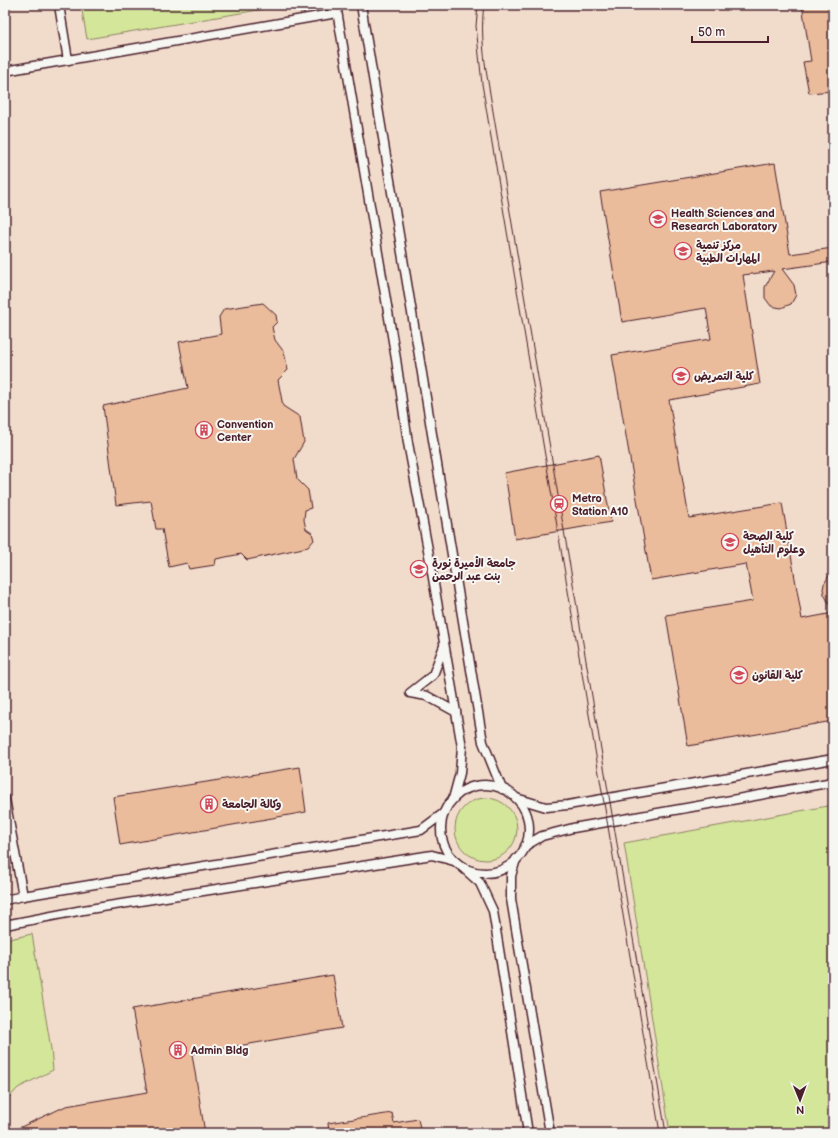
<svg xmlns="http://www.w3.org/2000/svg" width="838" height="1138" font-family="'Balsamiq Sans','Playpen Sans Arabic',sans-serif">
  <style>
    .built { fill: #f1dccc }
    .green { fill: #d3e69a; stroke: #8e8262 }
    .building { fill: #ebbc9b; stroke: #4a1f2b }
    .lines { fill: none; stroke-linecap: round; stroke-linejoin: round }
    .street-casing { stroke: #4a1f2b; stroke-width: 11 }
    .street { stroke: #f6f6f2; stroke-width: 8 }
    .tram { stroke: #4a1f2b; stroke-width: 1 }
    .labels { text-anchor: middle; stroke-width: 4; stroke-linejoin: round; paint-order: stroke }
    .poi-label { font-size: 11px; font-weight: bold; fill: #4a1f2b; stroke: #f6f6f2; text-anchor: start }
  </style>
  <rect width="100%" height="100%" fill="#f4eae1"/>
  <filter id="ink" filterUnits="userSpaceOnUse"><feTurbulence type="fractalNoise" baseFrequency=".025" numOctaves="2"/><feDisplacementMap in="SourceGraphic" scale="8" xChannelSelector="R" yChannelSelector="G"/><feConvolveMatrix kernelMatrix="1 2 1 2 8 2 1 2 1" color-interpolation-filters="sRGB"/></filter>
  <g filter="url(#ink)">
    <rect class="built" x="5" y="5" width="828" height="1128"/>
    <g class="green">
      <polygon points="81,5 288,5 87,39"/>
      <circle cx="486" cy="829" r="31"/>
      <polygon points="833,805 833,1133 670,1133 624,843"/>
      <polygon points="32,934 51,1049 53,1070 18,1088 5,1102 5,940"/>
    </g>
    <g class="building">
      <polygon points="802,5 833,5 833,91 809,93 803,62 811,61"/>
      <polygon points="775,163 790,254 833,248 833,262 782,269 794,285 796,295 791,304 781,308 771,306 765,298 765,287 774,271 743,275 760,384 669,400 689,518 782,503 802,619 833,613 833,721 688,746 666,615 753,601 746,564 651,580 612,355 711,339 706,308 622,322 600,192"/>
      <polygon points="263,303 276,315 277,322 272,327 275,340 284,352 288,370 278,380 283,406 300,417 304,442 294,459 297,479 308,490 311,508 305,510 304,520 306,529 312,533 314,540 308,547 247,560 241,554 216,559 215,565 189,569 187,563 169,567 162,529 156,529 151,501 116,505 103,406 188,388 179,342 221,334 219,317 224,309"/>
      <polygon points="599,455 611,522 515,539 507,486 504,473"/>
      <polygon points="833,569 833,611 824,594 823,589 824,584"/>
      <polygon points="300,767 306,812 120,845 113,797"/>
      <polygon points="333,975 342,1028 192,1054 205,1133 8,1133 66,1106 147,1092 132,1009"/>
      <polygon points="392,1113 394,1123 418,1119 421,1133 329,1133 328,1123"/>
    </g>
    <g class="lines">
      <defs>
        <g id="street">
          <polyline points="59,5 68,60"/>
          <polyline points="336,5 396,359 408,443 429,555 462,747 460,773 453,799"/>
          <polyline points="361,5 483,742 502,789"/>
          <polyline points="5,71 337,13"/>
          <polyline points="444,646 433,675 410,693 427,696 456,712"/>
          <circle cx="485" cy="829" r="44"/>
          <polyline points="516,798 546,807 568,805 833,759"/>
          <polyline points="5,799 23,896"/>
          <polyline points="525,846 542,836 573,828 833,782"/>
          <polyline points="516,859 511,876 511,899 550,1133"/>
          <polyline points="461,866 480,883 493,911 528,1133"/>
          <polyline points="5,900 23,896 421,830 444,813"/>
          <polyline points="5,925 83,910 432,855 454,861"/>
        </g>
      </defs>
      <use href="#street" class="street-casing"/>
      <use href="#street" class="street"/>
      <g class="tram">
        <polyline points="478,5 476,26 482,84 660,1133"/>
        <path d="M484,5C481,26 483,48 486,70L666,1133"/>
      </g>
    </g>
  </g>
  <defs>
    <symbol id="university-ring" viewBox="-11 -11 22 22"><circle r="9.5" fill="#f6f6f2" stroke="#d1495b" stroke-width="1.5"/><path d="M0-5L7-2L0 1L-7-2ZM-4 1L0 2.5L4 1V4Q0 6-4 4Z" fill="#d1495b"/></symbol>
    <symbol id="building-ring" viewBox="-11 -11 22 22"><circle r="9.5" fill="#f6f6f2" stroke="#d1495b" stroke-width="1.5"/><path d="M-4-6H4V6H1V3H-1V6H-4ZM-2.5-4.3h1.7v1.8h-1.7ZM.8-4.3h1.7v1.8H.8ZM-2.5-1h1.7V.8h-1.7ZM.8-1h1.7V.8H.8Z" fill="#d1495b"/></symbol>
    <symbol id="station-ring" viewBox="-11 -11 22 22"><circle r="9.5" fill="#f6f6f2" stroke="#d1495b" stroke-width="1.5"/><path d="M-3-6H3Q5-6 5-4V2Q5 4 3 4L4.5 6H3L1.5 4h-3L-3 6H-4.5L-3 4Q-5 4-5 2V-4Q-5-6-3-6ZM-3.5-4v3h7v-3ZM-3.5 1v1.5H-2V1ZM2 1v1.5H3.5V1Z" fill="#d1495b"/></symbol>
  </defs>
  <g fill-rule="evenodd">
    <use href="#university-ring" x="648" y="209" width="20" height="20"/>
    <use href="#university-ring" x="673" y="241" width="20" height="20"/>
    <use href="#university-ring" x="671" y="366" width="20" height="20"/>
    <use href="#building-ring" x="194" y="420" width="20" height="20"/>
    <use href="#station-ring" x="549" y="494" width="20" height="20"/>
    <use href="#university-ring" x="720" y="532" width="20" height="20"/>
    <use href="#university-ring" x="409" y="559" width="20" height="20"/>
    <use href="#university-ring" x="729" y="665" width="20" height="20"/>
    <use href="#building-ring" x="199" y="794" width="20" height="20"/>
    <use href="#building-ring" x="168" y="1040" width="20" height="20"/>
  </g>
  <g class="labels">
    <g class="poi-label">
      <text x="671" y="217">Health Sciences and<tspan x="671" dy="13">Research Laboratory</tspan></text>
      <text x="696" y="249">مركز تنمية<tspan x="696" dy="13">المهارات الطبية</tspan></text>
      <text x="694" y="380">كلية التمريض</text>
      <text x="217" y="428">Convention<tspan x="217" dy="13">Center</tspan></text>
      <text x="572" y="502">Metro<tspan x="572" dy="13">Station A10</tspan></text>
      <text x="743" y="540">كلية الصحة<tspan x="743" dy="13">وعلوم التأهيل</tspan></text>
      <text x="432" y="567">جامعة الأميرة نورة<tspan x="432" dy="13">بنت عبد الرحمن</tspan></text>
      <text x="752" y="679">كلية القانون</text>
      <text x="222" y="808">وكالة الجامعة</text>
      <text x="191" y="1054">Admin Bldg</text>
    </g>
  </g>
  <rect width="838" height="1138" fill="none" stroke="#f6f6f2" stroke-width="20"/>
  <rect x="10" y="10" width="818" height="1118" fill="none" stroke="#4a1f2b" stroke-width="1.5" filter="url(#ink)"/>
  <g transform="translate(800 1100) rotate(179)" stroke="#f6f6f2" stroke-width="3" paint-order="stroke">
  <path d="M0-3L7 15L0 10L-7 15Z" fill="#4a1f2b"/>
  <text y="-6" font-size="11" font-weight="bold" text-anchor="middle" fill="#4a1f2b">N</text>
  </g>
  <path d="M692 36v6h76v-6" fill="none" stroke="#4a1f2b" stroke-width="2"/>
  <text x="698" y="36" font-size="12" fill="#4a1f2b" stroke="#f6f6f2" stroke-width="3" paint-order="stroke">50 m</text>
</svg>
